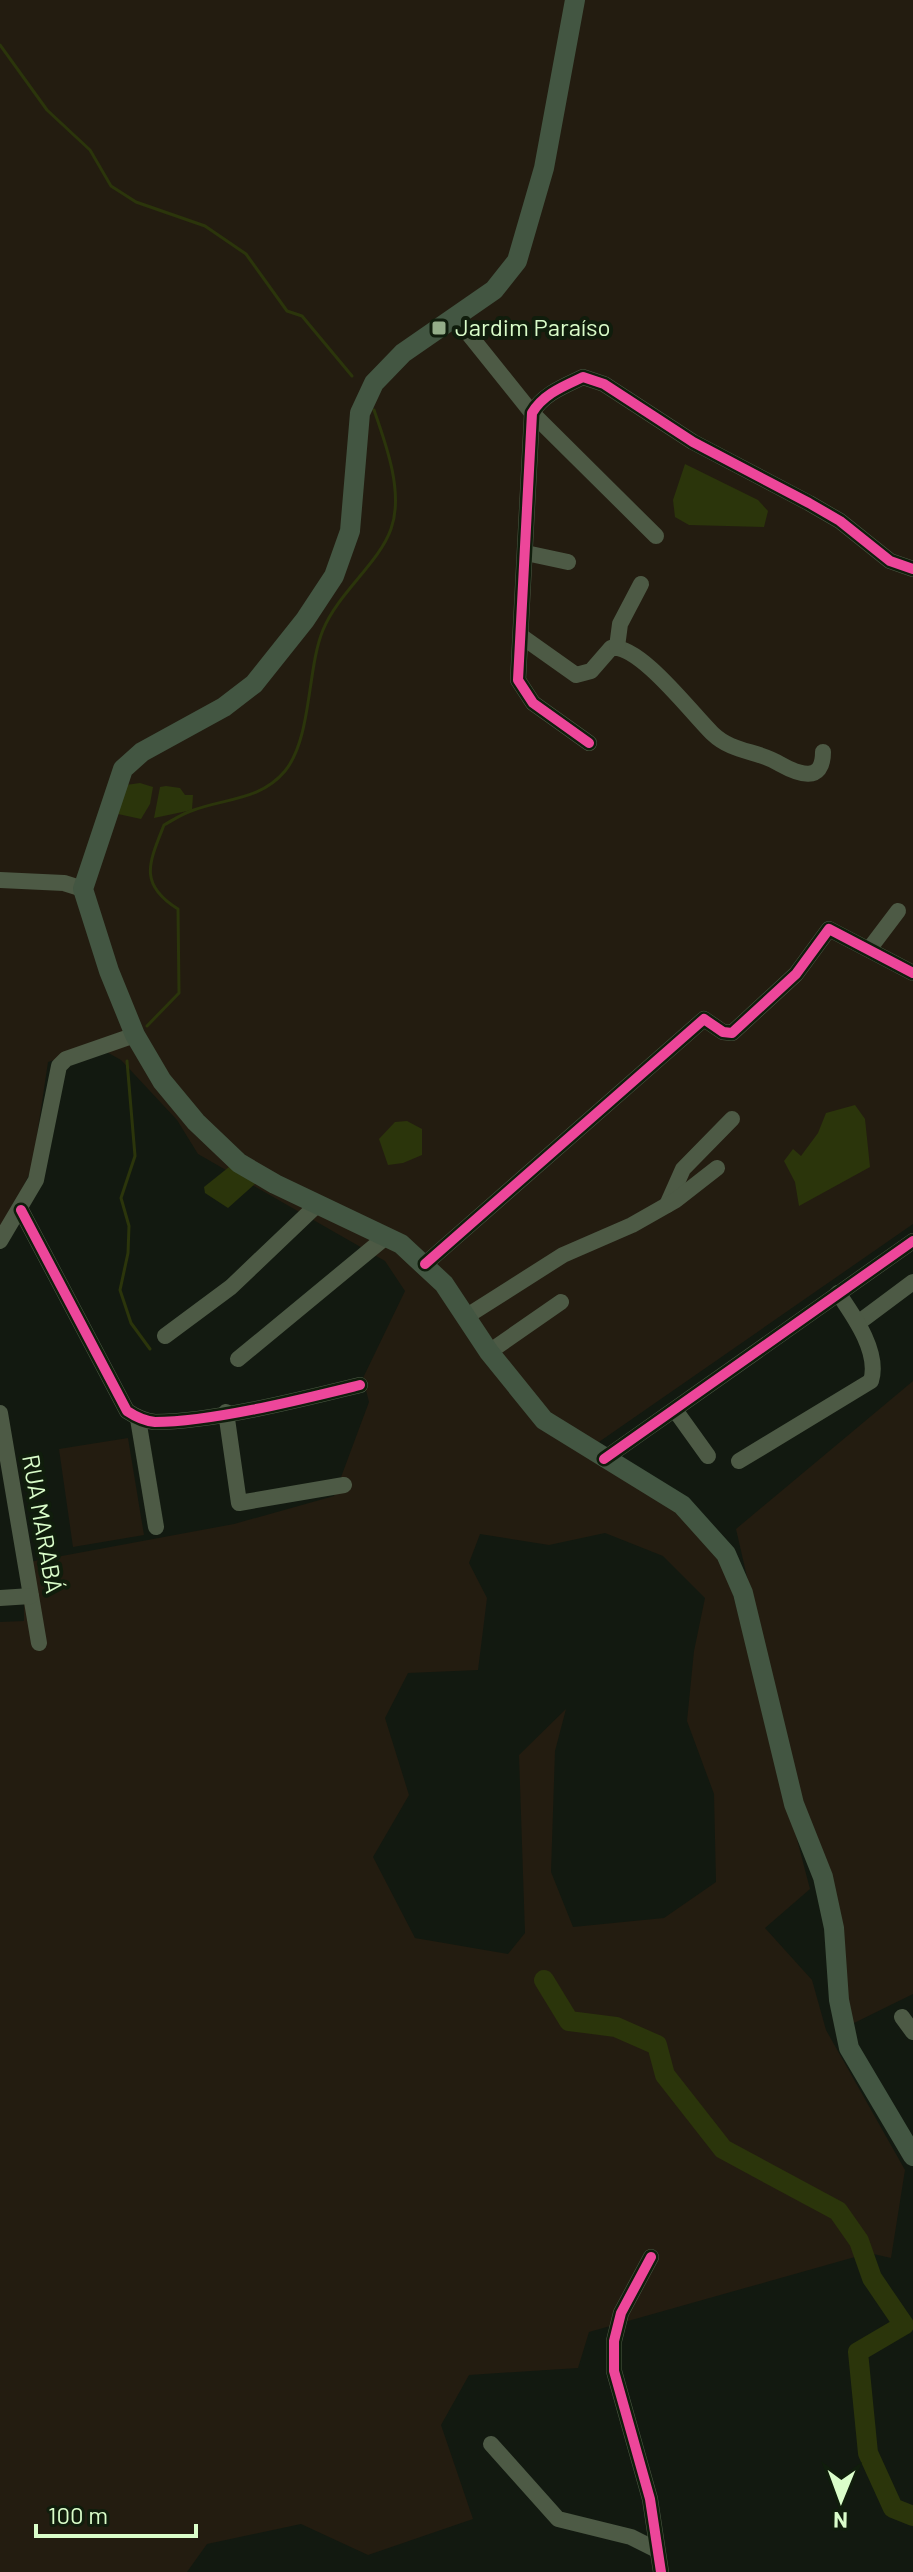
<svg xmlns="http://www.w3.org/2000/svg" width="913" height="2572" font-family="Barlow,sans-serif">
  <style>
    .green { fill: #231c10; fill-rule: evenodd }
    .water { fill: #2b350b }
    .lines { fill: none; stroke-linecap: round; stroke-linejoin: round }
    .stream { stroke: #2b350b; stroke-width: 3 }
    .river { stroke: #2b350b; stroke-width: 20 }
    .minor { stroke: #4d5a45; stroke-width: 16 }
    .major { stroke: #435642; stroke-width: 20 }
    .cycleway-casing { stroke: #101d0c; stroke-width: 15 }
    .cycleway { stroke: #ed469a; stroke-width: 10 }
    .poi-dot { fill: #94ad89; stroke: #101d0c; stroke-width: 3 }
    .labels { text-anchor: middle; stroke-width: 8; stroke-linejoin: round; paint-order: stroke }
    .poi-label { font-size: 24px; fill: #dafdca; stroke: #101d0c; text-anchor: start }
    .street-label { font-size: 24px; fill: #dafdca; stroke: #101d0c }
  </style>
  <rect width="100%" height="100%" fill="#121910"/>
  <g class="green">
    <path d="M0,0H913V1224L583,1453L693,1520L724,1560L810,1889L765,1928L812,1980L826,2030L905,2170L891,2258L869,2253L589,2332L578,2368L469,2375L441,2425L473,2519L368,2555L301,2524L207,2544L187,2572H0V1622L24,1621V1563L234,1524L334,1496L369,1402L363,1378L405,1291L385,1261L198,1154L177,1120L121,1060L96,1046L48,1062L32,1169L0,1232ZM605,1533L663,1556L705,1598L694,1651L687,1721L714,1794L716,1882L664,1918L573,1927L551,1872L555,1751L566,1709L519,1755L525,1933L508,1954L415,1938L373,1857L409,1795L385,1718L408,1673L478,1670L487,1598L469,1563L480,1534L549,1545Z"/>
    <polygon points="913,1381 913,1994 850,2025 736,1529"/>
    <polygon points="128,1438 144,1535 73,1547 59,1449"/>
  </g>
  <g class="water">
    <polygon points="685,464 758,500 768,511 764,527 689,525 675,517 673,500"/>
    <polygon points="140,783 153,787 150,804 141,819 118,814 126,785"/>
    <polygon points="166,786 180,788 185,795 193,795 192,810 154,818 160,787"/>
    <polygon points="855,1105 865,1119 870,1167 799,1206 795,1182 784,1161 793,1149 801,1156 818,1133 826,1113"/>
    <polygon points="407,1121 422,1129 422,1155 403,1163 388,1165 379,1139 395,1122"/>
    <polygon points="229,1167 257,1182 228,1208 205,1193 204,1187"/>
  </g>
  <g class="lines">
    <g class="stream">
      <polyline points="0,45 47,110 90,150 111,186 136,202 205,226 246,254 287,311 302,316 352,376"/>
      <path d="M147,1026L179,993L178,909C138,884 149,863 164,825C173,820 182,814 191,811C224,798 260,801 285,771C312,738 307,668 323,630C338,593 379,563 391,529C404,493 386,444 374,410"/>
      <polyline points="127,1061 135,1156 121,1198 129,1226 128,1253 120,1290 131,1323 150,1349"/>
    </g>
    <polyline class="river" points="544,1980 569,2021 616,2027 657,2045 665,2075 723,2149 838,2211 859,2241 872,2278 904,2325 858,2352 868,2453 893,2508 913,2516"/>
    <g class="minor">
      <polyline points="455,317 532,413 656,536"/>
      <polyline points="526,553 568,562"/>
      <path d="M521,636L576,675L591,671L611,648C639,643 693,715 713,734C733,753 758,750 780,764C798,774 823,784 823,752"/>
      <polyline points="617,647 620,624 641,584"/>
      <path d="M589,743L533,703L518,680L532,413C543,394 564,386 583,377L604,384L693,442L809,503L840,521L890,561L913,569"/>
      <polyline points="0,880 64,883 83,889"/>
      <polyline points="870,948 898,911"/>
      <polyline points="667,1205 683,1169 732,1119"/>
      <path d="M21,1210L127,1411C136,1417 144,1421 155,1422C212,1422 303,1399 360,1385"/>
      <polyline points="0,1241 36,1180 59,1066 66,1059 135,1035"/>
      <polyline points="425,1264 704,1019 723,1032 732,1033 796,974 829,929 913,973"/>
      <polyline points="467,1316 563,1255 632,1225 676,1200 717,1168"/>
      <polyline points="858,1323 913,1282"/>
      <polyline points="165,1336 231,1287 317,1205"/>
      <polyline points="489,1352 561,1302"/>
      <polyline points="238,1359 387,1236"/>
      <polyline points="675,1410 708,1456"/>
      <polyline points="226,1412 239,1503 344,1485"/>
      <polyline points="0,1413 39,1643"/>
      <polyline points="138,1419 156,1527"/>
      <polyline points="604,1459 913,1241"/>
      <path d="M739,1461L871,1381C880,1352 853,1315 838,1293"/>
      <polyline points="0,1598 31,1596"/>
      <polyline points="902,2017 913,2032"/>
      <polyline points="651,2257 621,2313 614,2341 614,2371 650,2499 661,2572"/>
      <polyline points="491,2444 558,2519 631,2537 657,2550"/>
    </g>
    <polyline class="major" points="575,0 544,168 517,261 494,290 403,353 374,383 360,413 350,531 334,576 305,620 254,684 224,707 142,752 123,769 83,889 109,971 135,1035 162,1081 196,1122 239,1163 275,1184 401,1244 444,1284 489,1352 544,1420 682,1505 726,1554 743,1593 794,1804 823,1877 834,1928 839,2000 849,2048 913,2156"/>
    <defs>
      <g id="cycleway">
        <path d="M589,743L533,703L518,680L532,413C543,394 564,386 583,377L604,384L693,442L809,503L840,521L890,561L913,569"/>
        <path d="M21,1210L127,1411C136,1417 144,1421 155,1422C212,1422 303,1399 360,1385"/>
        <polyline points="425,1264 704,1019 723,1032 732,1033 796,974 829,929 913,973"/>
        <polyline points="604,1459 913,1241"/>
        <polyline points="651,2257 621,2313 614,2341 614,2371 650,2499 661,2572"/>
      </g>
    </defs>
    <use href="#cycleway" class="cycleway-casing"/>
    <use href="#cycleway" class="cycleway"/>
  </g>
  <rect class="poi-dot" x="431" y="320" width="16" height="16" rx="4"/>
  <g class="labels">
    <g class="poi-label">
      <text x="455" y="336">Jardim Paraíso</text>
    </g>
    <g class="street-label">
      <text transform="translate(42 1524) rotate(80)" y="8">RUA MARABÁ</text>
    </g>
  </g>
  <g transform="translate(841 2500) rotate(181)" stroke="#101d0c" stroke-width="6" paint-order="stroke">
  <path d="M0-6L14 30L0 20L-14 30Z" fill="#dafdca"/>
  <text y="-12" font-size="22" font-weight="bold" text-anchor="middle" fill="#dafdca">N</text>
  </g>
  <path d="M36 2524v12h160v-12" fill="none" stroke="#dafdca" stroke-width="4"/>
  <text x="48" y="2524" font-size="24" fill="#dafdca" stroke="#101d0c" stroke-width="6" paint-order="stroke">100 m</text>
</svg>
